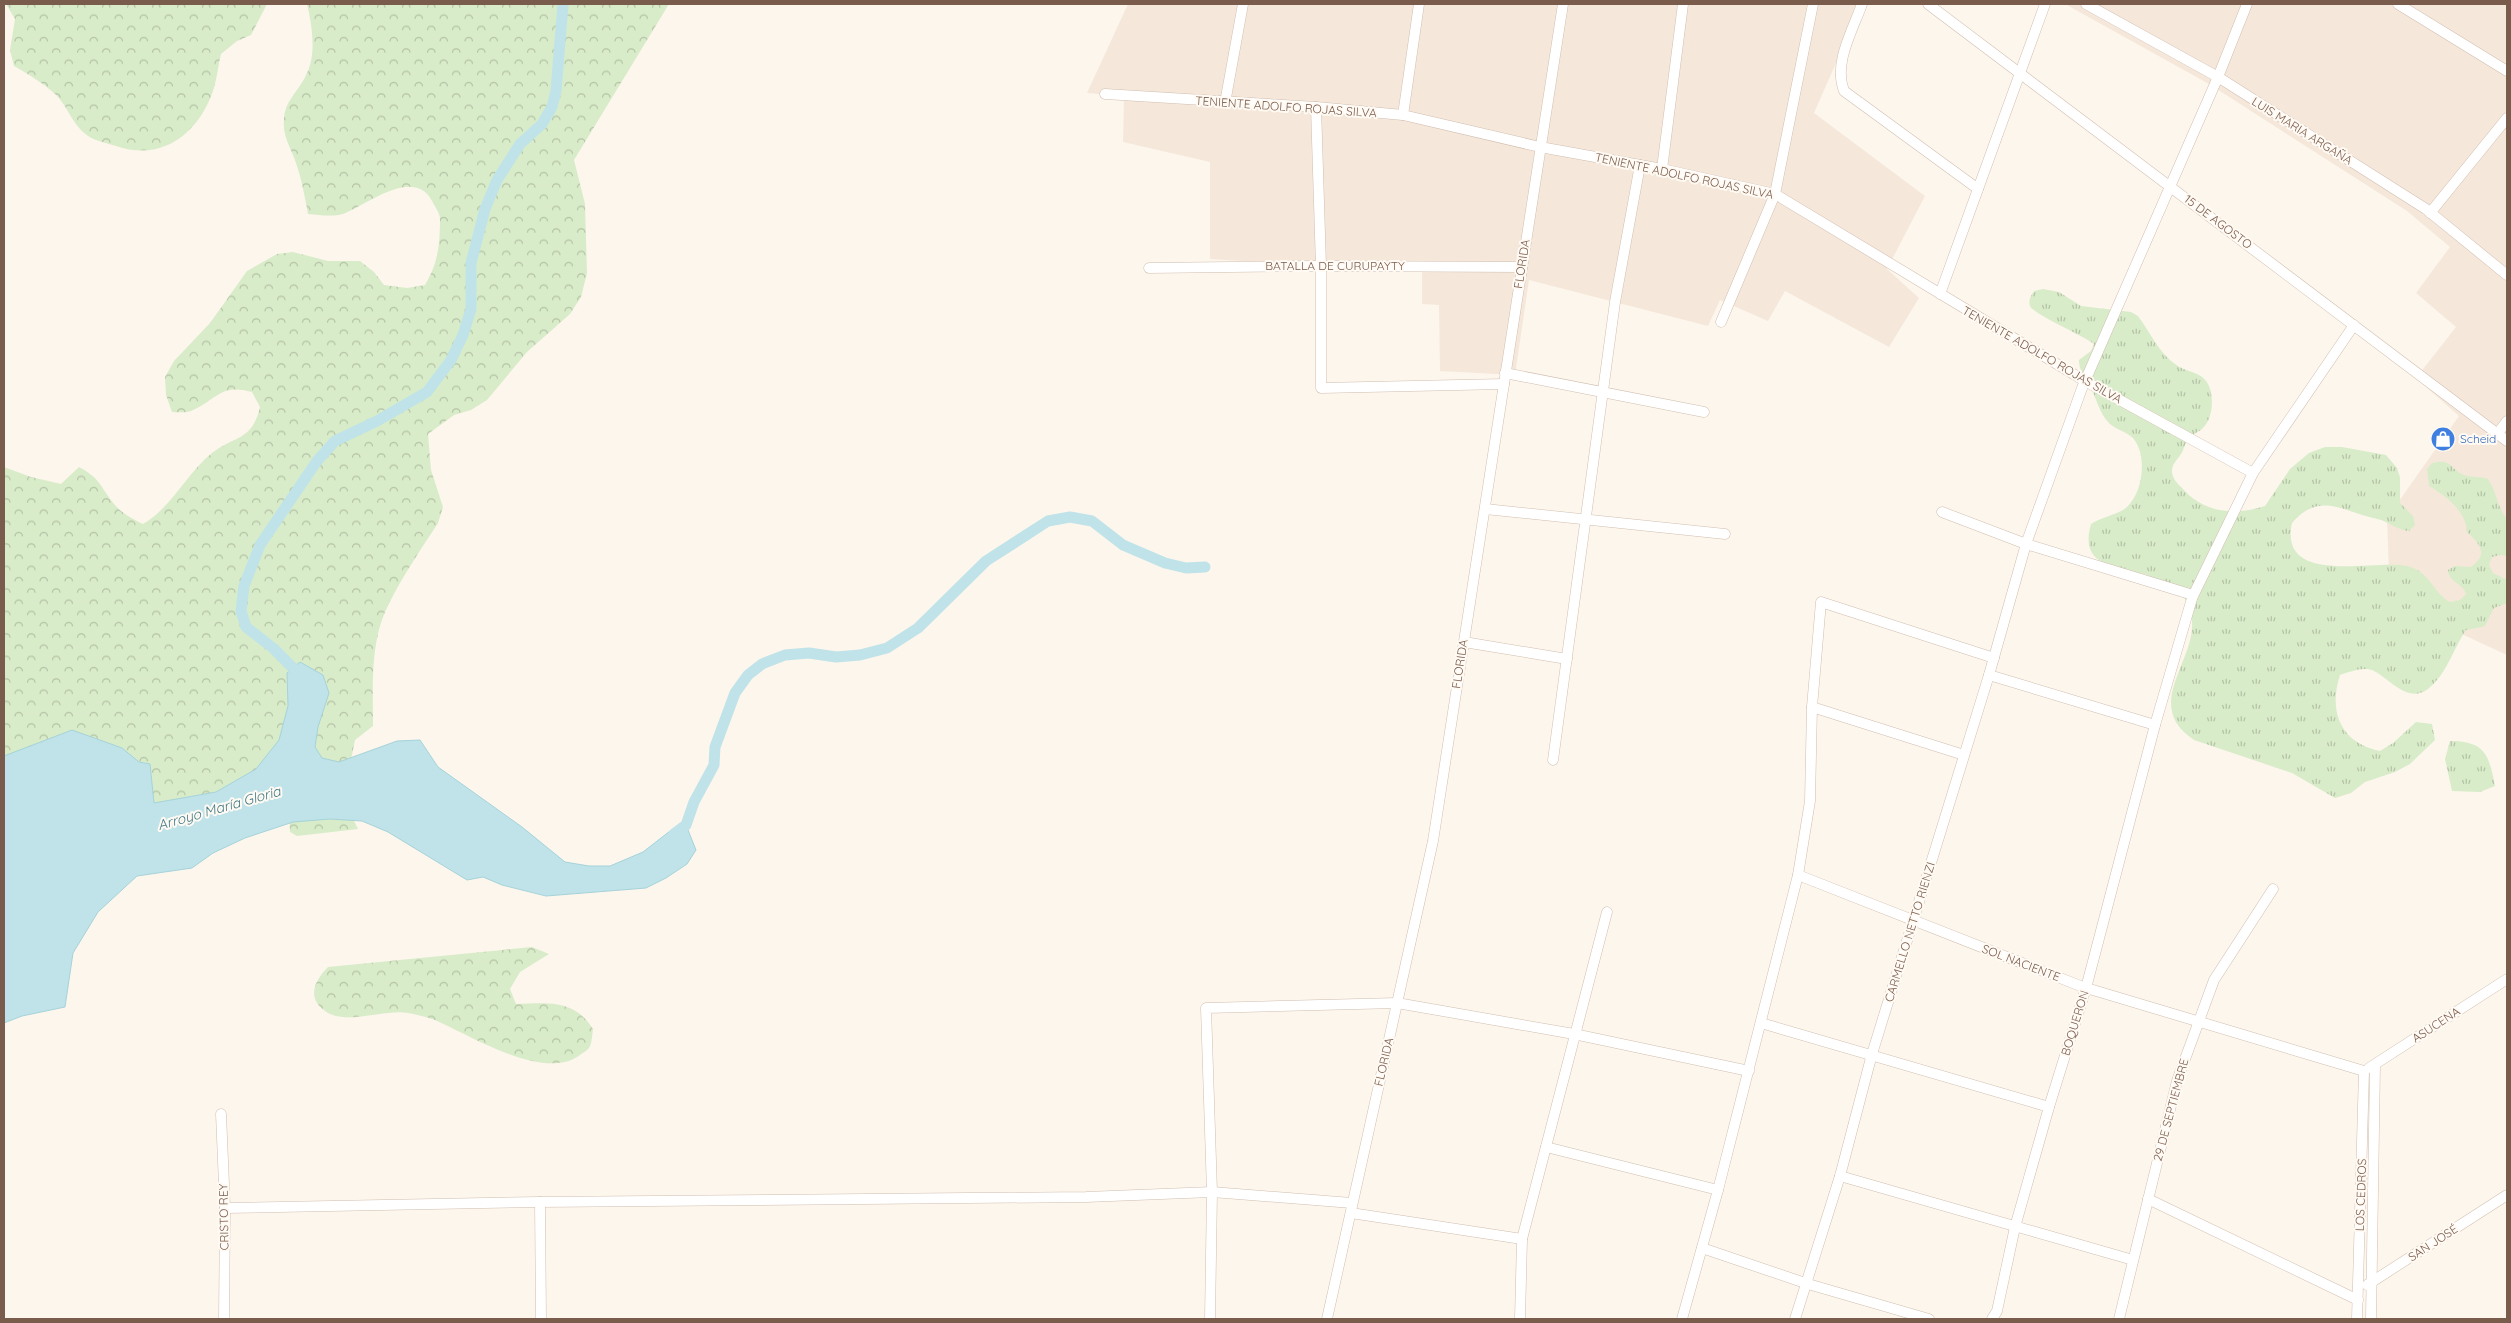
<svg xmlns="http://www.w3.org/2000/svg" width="2511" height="1323" font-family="Quicksand,sans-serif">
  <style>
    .residential { fill: #f5e8da }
    .forest { fill: url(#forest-crowns) }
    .park { fill: url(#park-tufts) }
    .water { fill: #bfe3e8; stroke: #a5d3da }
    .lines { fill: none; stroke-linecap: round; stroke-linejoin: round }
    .canal { stroke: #bfe3e8; stroke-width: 11 }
    .minor-casing { stroke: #d1beb0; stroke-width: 11 }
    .minor { stroke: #fff; stroke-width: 10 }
    .labels { text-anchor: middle; stroke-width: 4; stroke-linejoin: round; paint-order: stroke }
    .street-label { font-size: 12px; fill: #7a5c4d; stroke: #fffaf3 }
    .shop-label { font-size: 12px; fill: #366cbe; stroke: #fffaf3; text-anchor: start }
    .water-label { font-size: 14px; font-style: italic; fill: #437c86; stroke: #fffaf3 }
  </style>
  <defs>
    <pattern id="forest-crowns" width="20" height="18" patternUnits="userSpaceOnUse" patternTransform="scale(1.25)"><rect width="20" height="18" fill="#d8ecc9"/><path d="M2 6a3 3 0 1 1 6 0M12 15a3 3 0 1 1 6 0" fill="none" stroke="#b4c2a5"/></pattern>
    <pattern id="park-tufts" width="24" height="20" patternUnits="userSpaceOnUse" patternTransform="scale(1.25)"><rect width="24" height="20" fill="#d8ecc9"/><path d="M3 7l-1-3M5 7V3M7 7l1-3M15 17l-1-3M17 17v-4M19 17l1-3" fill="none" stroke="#b4c2a5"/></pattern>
  </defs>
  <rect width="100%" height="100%" fill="#fdf6ec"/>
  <g class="residential">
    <polygon points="1128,4 1862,4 1814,113 1925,196 1887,269 1919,298 1889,347 1785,291 1768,321 1720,300 1708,326 1529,280 1515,375 1440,371 1439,305 1422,304 1422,272 1210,259 1210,162 1123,142 1124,96 1087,93"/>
    <polygon points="2065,4 2507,4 2507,655 2390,601 2387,518 2459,416 2416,378 2456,327 2416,293 2450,247 2407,211 2209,84"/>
  </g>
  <g class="forest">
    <path d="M6,4H267L251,35L237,41L221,54C218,66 217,79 213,91C198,134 162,162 116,146C107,143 95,141 88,136C72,125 68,106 55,94C43,83 28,74 14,66L10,50L15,19Z"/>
    <path d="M307,4H669L574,160L585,204L587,273L581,297L570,314L527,352L487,400L471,410L454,415L428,434L431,470L443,507L438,523C420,551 399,581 385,612C370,647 373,689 373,726L355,740L343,799L358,829L297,836L290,832L289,812L235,799L4,823V467L31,477L61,484L79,467C100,478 100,486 114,504C121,513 133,519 143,524C172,507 186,474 212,453C235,435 252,441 260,407L252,392C220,383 217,400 191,411C186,413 178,412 172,412L166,395L165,377L174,361L210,323L247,271L277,254L293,252L328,261H360L374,272L384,285L407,288L425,285C438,263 440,245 440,219C440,213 435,207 432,201C413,166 366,206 343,214C332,217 320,215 308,214C305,198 302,181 297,166C292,149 282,137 284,119C285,100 299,91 306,75C317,55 312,25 307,4Z"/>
    <path d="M532,947L549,954L520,972L510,989L516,1004C549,1003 574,999 593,1029C592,1035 592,1044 589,1048C587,1051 582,1053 580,1055C545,1082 471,1036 437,1021C428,1017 418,1015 408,1013C385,1009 345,1026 325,1011C306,998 315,980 328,967Z"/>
  </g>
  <g class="park">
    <path d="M2043,289L2059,292L2081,306L2131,312L2138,316C2150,332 2159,353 2175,364C2186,373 2203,371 2209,386C2214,399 2213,419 2202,429C2197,433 2190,435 2187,441C2184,445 2184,450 2181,454C2177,460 2172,464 2172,471C2172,478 2177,483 2181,487C2203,513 2234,516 2265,506L2290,469L2309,453L2325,447H2342L2386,455L2397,468L2400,477V503L2413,516L2415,525L2409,531C2399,530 2391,524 2381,520C2375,518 2368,517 2362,515C2333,505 2315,497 2292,523C2278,587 2375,559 2407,566C2430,571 2433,593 2450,602L2460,600L2466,594C2463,583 2448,582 2448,570L2455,566L2471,567C2489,554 2480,544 2467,532C2466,511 2446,496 2429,486L2427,469L2432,463C2452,458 2449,468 2464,475C2472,478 2480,476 2488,479C2497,492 2497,507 2507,519V556L2500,555L2492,557L2489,565L2493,573L2507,580V603L2494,608C2482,630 2491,625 2466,630C2453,649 2447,674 2428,689C2408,704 2390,679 2374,671C2364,666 2350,672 2340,675C2328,712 2341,743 2380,751L2393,743L2416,722L2432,724L2435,740L2410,764L2395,772L2365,782L2351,793L2335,798L2292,773L2194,740C2134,700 2214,650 2186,601C2183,595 2178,588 2172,584C2168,581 2162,582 2157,581C2152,579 2149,575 2144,574C2114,566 2079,566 2091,524C2102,517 2116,515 2126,508C2143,493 2148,456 2133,438C2127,432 2117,430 2110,424C2098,412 2097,398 2089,384C2084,375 2079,371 2079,360L2091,351L2094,344C2084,336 2033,314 2030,306C2028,300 2031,296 2034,291Z"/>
    <path d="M2450,741C2485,741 2489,755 2495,786L2480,792L2452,791L2445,759Z"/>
  </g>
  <polygon class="water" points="300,662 323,675 329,693 318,727 315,747 322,758 339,762 397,741 420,740 438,767 522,827 565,862 589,866 610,866 643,852 670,831 686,825 696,850 687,864 666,878 646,888 546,896 502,885 483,877 467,880 388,832 362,821 330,819 293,822 245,838 213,853 192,868 137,876 98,912 73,953 65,1007 22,1016 4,1023 4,756 72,730 122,748 139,762 150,764 154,803 216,792 256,769 279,740 288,706 287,673"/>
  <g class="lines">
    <g class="canal">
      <polyline points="299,681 293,668 273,648 246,627 241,611 244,586 260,545 317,461 335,441 377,421 427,392 451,360 463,335 471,309 471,263 485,209 497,180 520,144 542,124 552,107 556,91 563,4"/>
      <polyline points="674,834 686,825 694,802 714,765 715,747 735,693 748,675 762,664 785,655 809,653 836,657 860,655 887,648 918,628 986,561 1048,521 1070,517 1092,521 1123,545 1165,563 1186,568 1205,567"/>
    </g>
    <defs>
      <g id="minor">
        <path d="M1862,4C1853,30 1833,63 1844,91L1978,189"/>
        <polyline points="1928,4 2507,441"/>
        <polyline points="2086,4 2218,77 2426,209 2507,275"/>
        <polyline points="2398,4 2507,71"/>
        <polyline points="1105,94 1316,107 1403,115 1540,147 1662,169 1775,194 2085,381 2253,473"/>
        <polyline points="1225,103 1243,4"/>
        <polyline points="1316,107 1321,266 1321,388 1504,384"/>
        <polyline points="1403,115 1419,4"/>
        <polyline points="1662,169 1683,4"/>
        <polyline points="2430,213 2507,118"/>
        <polyline points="1149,268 1321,266 1522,267"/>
        <polyline points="1940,294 2045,4"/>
        <polyline points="1721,322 1775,194 1813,4"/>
        <polyline points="1505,373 1704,412"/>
        <polyline points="2498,433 2507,421"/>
        <polyline points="1485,509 1725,534"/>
        <polyline points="1942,512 2026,544 2193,595 2155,725 2086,988 2049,1107 2015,1227 1997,1311 1992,1319"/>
        <polyline points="2192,598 2253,473 2354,325"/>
        <polyline points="1464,642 1567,659"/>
        <polyline points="1989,675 2155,725"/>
        <polyline points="1812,707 1964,755"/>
        <polyline points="1553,760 1615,302 1640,165"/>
        <polyline points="1798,875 2083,987 2364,1071"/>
        <polyline points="1761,1023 2049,1107"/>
        <polyline points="2369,1068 2507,979"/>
        <polyline points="221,1114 225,1208 224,1319"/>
        <polyline points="1546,1147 1718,1190"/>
        <polyline points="1840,1176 2133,1260"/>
        <polyline points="2148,1199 2358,1300"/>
        <polyline points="540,1202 541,1319"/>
        <polyline points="225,1208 540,1202 1086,1197 1212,1192 1352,1203"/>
        <polyline points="1351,1213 1522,1239"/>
        <polyline points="1702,1248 1808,1284 1929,1319"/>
        <polyline points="2367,1285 2507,1195"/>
        <polyline points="1210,1319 1212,1192 1206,1008 1397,1003 1574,1034 1749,1071"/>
        <polyline points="1327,1319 1433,841 1563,4"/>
        <polyline points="1520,1319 1522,1239 1607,912"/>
        <polyline points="1682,1319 1718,1190 1798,875 1810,801 1812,707 1821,602 1994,658"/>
        <polyline points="1795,1319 1840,1176 1872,1054 1989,675 2026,544 2082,388 2218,77 2247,4"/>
        <polyline points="2119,1319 2177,1081 2214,980 2273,889"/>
        <polyline points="2357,1319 2364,1071"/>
        <polyline points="2371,1319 2375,1065"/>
      </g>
    </defs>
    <use href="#minor" class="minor-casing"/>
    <use href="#minor" class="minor"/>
  </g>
  <defs>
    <symbol id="shop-disc" viewBox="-11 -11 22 22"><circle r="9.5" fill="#3f7fe0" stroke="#fffaf3"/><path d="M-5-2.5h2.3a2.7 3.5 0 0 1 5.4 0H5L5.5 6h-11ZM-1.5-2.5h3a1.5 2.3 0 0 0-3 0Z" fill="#fff"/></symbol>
  </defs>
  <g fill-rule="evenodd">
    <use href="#shop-disc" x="2429" y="425" width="28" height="28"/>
  </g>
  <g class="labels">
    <g class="street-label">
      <text transform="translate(1286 107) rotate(4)" y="4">TENIENTE ADOLFO ROJAS SILVA</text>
      <text transform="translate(2302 131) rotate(32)" y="4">LUIS MARIA ARGAÑA</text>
      <text transform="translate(1684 176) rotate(12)" y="4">TENIENTE ADOLFO ROJAS SILVA</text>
      <text transform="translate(2218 222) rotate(37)" y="4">15 DE AGOSTO</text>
      <text transform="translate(1522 264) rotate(-81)" y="4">FLORIDA</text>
      <text x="1335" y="270">BATALLA DE CURUPAYTY</text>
      <text transform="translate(2042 355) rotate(30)" y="4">TENIENTE ADOLFO ROJAS SILVA</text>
      <text transform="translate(1460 664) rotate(-81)" y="4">FLORIDA</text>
      <text transform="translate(1910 932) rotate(-73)" y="4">CARMELLO NETTO RIENZI</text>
      <text transform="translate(2021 963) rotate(21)" y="4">SOL NACIENTE</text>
      <text transform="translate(2075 1023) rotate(-73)" y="4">BOQUERON</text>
      <text transform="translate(2436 1025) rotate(-33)" y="4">ASUCENA</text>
      <text transform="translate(1384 1062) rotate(-77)" y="4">FLORIDA</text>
      <text transform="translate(2171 1110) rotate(-75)" y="4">29 DE SEPTIEMBRE</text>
      <text transform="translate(2361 1195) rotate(-88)" y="4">LOS CEDROS</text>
      <text transform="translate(224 1217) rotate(-91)" y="4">CRISTO REY</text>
      <text transform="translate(2433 1243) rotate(-33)" y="4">SAN JOSÉ</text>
    </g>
    <g class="shop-label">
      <text x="2460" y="443">Scheid</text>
    </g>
    <g class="water-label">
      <text transform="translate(219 808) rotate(-16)" y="5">Arroyo María Gloria</text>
    </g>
  </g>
  <rect width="2511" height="1323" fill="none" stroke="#7a5c4d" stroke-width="10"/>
</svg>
